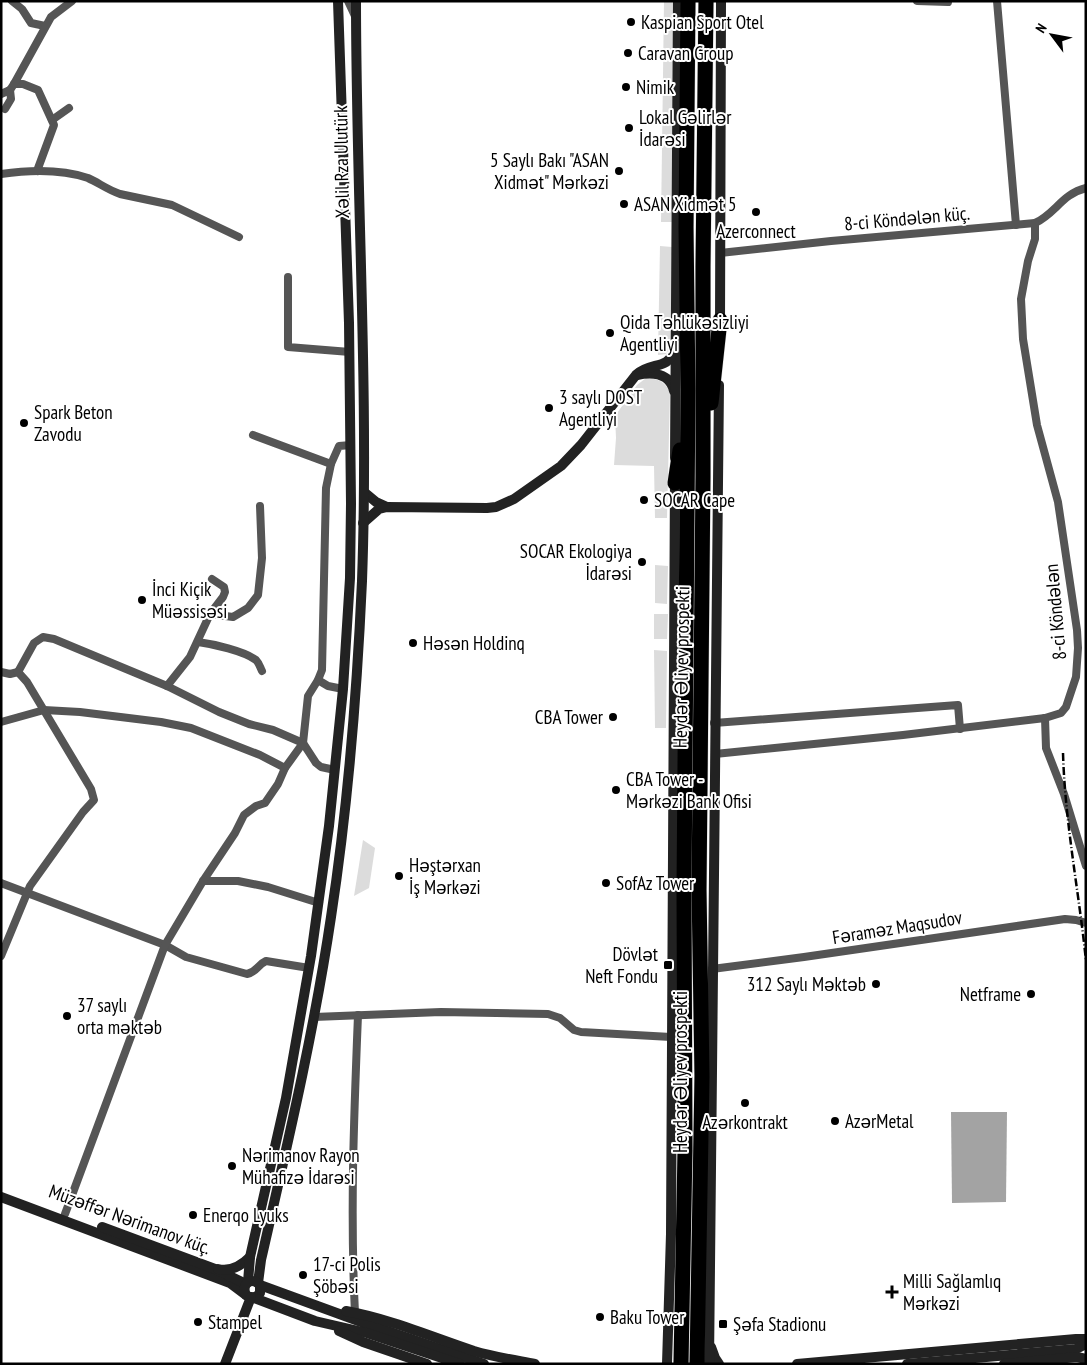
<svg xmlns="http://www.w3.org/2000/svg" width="1087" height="1365" font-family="'PT Sans Narrow',sans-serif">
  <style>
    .green { fill: #dcdcdc }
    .water { fill: #a3a3a3 }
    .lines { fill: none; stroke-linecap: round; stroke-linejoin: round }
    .highway-casing { stroke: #dbdbdb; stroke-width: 16 }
    .street { stroke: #555; stroke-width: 8 }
    .secondary { stroke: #222; stroke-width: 10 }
    .highway { stroke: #000; stroke-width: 15 }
    .rail { stroke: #000; stroke-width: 2.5; stroke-dasharray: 8 2.5 1 2.5; stroke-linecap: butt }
    .poi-dot { fill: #000; stroke: #fff; stroke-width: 2 }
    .labels { text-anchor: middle; stroke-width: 4; stroke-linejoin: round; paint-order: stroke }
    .poi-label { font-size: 19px; fill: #000; stroke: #fff; text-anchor: start }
    .street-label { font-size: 19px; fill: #000; stroke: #fff }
  </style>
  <rect width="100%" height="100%" fill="#fff"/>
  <g class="green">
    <polygon points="664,1 674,1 672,222 661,222"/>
    <polygon points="660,246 672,247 671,345 667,354 658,355"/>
    <path d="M646,378C659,379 664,381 670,392L667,518H655L654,466L614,465L616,438L615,416L637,385Z"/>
    <polygon points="655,565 668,566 667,604 655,603"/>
    <polygon points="654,614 668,614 667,639 654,639"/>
    <polygon points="654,650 667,651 666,728 655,728"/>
    <polygon points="363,840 375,848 369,888 354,896"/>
  </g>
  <polygon class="water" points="951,1112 1007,1112 1006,1202 952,1203"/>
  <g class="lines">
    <defs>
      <g id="highway">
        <polyline points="711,403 720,320"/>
        <polyline points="675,483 680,450"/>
        <polyline points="681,1364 685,1150 684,889 688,389 686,227 688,1"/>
        <polyline points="697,1364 702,1076 699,890 703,476 703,267 706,1"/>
      </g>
    </defs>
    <use href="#highway" class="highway-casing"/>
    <g class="street">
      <polyline points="12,1 22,9 31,23 45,26"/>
      <polyline points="348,1 355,16"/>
      <polyline points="917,1 948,2"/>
      <polyline points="997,1 1016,225"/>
      <polyline points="14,84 23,84 38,90 54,125 37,171"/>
      <polyline points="1,94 10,90 14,84 51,17 72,1"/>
      <polyline points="5,109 11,99 10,90"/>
      <polyline points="52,120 69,108"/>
      <path d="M1,174C29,170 61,169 88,178C99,183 108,190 120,194L172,205L239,237"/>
      <path d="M720,253L831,241L1035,223C1055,214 1062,194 1086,188"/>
      <polyline points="288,277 288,347 350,352"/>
      <polyline points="253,435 331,464 339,446 351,445"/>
      <polyline points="210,614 233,617 248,608 258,595 262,558 260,506"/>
      <path d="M198,642C213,644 244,651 256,660C259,663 260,667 262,671"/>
      <polyline points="1,672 10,674 18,672"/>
      <polyline points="18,672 34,643 43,637 54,639 167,686 219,712 249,724 273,730 303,743 316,763 321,767 335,770"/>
      <polyline points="318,680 328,686 343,689"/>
      <polyline points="167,686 190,657 210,614 223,597 225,592 224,587 212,579"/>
      <polyline points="1045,718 1046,748 1064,794 1086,866"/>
      <polyline points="1,722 44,710 80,712 161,722 191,728 260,755 285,768"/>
      <polyline points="714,723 958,705 960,729"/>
      <polyline points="715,754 903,735 1045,718 1061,713 1066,707 1076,677 1078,648 1077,630 1058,502 1037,425 1023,339 1021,299 1028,261 1035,239 1035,223"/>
      <polyline points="203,881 238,881 268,887 319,903"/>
      <path d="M1,883L165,945L186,957L247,974C257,972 257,965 266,961L309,968"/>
      <polyline points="1,956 30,886 83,812 94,800 91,789 27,682 18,672"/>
      <polyline points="712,969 804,957 1065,919 1076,920 1086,923"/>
      <polyline points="314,1017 441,1012 548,1014 560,1018 574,1030 581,1032 671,1037"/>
      <polyline points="65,1214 165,945 203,881 235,833 244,815 256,806 265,803 278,784 285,768 303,743 308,696 318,680 322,670 326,488 331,464"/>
      <path d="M355,1313C350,1213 354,1115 358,1015"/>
    </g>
    <g class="secondary">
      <polyline points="720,325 721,1"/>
      <path d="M637,375C652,372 670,373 674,391"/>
      <polyline points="675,458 678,1"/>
      <polyline points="364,492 376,502 387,507"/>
      <path d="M363,523L379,509L387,507L487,508L496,507L514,499L561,466L581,445L636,375C651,361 668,371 674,350"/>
      <polyline points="1,1197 230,1283 246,1295"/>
      <polyline points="102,1227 215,1269 246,1284"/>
      <path d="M218,1269C231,1272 241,1266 250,1257"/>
      <polyline points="248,1282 250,1257 286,1098 311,956 329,826 343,689 350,578 351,504 349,323 338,1"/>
      <path d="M258,1283L261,1260C287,1146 314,1032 331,917C348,806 357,693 362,581C369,388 356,194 356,1"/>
      <path d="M260,1285V1293C256,1298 251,1299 246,1295C241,1284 251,1276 260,1285L364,1323L484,1364"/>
      <polyline points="254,1298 315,1321 367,1333 460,1364"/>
      <path d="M346,1311C390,1319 432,1337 474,1351C494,1357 514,1360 535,1364"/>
      <polyline points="339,1331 363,1342 427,1364"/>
      <polyline points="711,1347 715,1358 719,1364"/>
      <polyline points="225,1364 251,1297"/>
      <polyline points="667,1364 671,1234 675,477"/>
      <polyline points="709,1364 719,385"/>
      <polyline points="797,1364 1076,1339 1086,1339"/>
      <polyline points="907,1364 1076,1349 1086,1344"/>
      <polyline points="1004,1364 1077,1357 1086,1359"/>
    </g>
    <use href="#highway" class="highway"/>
    <path class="rail" d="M1063,753C1065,823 1079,892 1086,961"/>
  </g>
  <g class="poi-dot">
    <circle cx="631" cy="22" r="5"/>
    <circle cx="628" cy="53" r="5"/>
    <circle cx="626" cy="87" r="5"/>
    <circle cx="629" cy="128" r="5"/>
    <circle cx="619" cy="171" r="5"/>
    <circle cx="624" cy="204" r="5"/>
    <circle cx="756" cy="212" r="5"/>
    <circle cx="610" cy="333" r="5"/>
    <circle cx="549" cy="408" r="5"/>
    <circle cx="24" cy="423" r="5"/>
    <circle cx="644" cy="500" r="5"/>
    <circle cx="642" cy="562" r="5"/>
    <circle cx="142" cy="600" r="5"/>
    <circle cx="413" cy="643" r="5"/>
    <circle cx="613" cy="717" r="5"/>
    <circle cx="616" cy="790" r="5"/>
    <circle cx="399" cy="876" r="5"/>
    <circle cx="606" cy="883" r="5"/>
    <rect x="663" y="960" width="10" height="10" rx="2.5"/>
    <circle cx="876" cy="984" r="5"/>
    <circle cx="1031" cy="994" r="5"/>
    <circle cx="67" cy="1016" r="5"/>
    <circle cx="745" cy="1103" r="5"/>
    <circle cx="835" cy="1121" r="5"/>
    <circle cx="232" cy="1166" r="5"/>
    <circle cx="193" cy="1215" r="5"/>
    <circle cx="303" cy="1275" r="5"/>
    <path d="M889.5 1284.5h5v5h5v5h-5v5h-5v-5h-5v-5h5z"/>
    <circle cx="600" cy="1317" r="5"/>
    <circle cx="198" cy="1322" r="5"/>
    <rect x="718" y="1319" width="10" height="10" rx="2.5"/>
  </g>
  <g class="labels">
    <g class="poi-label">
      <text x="641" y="29">Kaspian Sport Otel</text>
      <text x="638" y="60">Caravan Group</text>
      <text x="636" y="94">Nimik</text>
      <text x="639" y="124">Lokal Gəlirlər<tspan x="639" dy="22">İdarəsi</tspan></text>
      <text x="609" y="167" text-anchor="end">5 Saylı Bakı "ASAN<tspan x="609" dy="22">Xidmət" Mərkəzi</tspan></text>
      <text x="634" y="211">ASAN Xidmət 5</text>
      <text x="756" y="238" text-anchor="middle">Azerconnect</text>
      <text x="620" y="329">Qida Təhlükəsizliyi<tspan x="620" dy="22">Agentliyi</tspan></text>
      <text x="559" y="404">3 saylı DOST<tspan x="559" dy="22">Agentliyi</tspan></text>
      <text x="34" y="419">Spark Beton<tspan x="34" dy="22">Zavodu</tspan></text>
      <text x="654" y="507">SOCAR Cape</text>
      <text x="632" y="558" text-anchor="end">SOCAR Ekologiya<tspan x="632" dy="22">İdarəsi</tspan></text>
      <text x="152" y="596">İnci Kiçik<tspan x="152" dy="22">Müəssisəsi</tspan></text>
      <text x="423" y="650">Həsən Holdinq</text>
      <text x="603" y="724" text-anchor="end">CBA Tower</text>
      <text x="626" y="786">CBA Tower -<tspan x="626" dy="22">Mərkəzi Bank Ofisi</tspan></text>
      <text x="409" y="872">Həştərxan<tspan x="409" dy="22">İş Mərkəzi</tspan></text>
      <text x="616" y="890">SofAz Tower</text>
      <text x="658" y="961" text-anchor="end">Dövlət<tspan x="658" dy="22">Neft Fondu</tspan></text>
      <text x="866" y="991" text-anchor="end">312 Saylı Məktəb</text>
      <text x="1021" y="1001" text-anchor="end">Netframe</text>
      <text x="77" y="1012">37 saylı<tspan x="77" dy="22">orta məktəb</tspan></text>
      <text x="845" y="1128">AzərMetal</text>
      <text x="745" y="1129" text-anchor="middle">Azərkontrakt</text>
      <text x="242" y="1162">Nərimanov Rayon<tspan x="242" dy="22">Mühafizə İdarəsi</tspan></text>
      <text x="203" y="1222">Enerqo Lyuks</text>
      <text x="313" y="1271">17-ci Polis<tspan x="313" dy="22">Şöbəsi</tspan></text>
      <text x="903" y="1288">Milli Sağlamlıq<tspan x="903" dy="22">Mərkəzi</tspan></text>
      <text x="610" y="1324">Baku Tower</text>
      <text x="208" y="1329">Stampel</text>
      <text x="733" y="1331">Şəfa Stadionu</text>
    </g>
    <g class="street-label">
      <text transform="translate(341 162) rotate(-91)" y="7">Xəlil Rza Ulutürk</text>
      <text transform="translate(907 218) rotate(-5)" y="7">8-ci Köndələn küç.</text>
      <text transform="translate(1055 612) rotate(-95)" y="7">8-ci Köndələn</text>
      <text transform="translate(681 667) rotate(-89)" y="7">Heydər Əliyev prospekti</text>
      <text transform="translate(897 927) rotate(-9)" y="7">Fəraməz Maqsudov</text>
      <text transform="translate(680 1072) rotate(-90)" y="7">Heydər Əliyev prospekti</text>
      <text transform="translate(130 1219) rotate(20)" y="7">Müzəffər Nərimanov küç.</text>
    </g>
  </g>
  <rect width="1087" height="1365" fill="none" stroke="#000000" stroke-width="5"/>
  <g transform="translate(1052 35) rotate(302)" stroke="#ffffff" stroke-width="4" paint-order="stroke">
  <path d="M0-4L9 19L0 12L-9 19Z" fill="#000000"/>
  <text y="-8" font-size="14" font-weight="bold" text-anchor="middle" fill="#000000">N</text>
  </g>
</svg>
